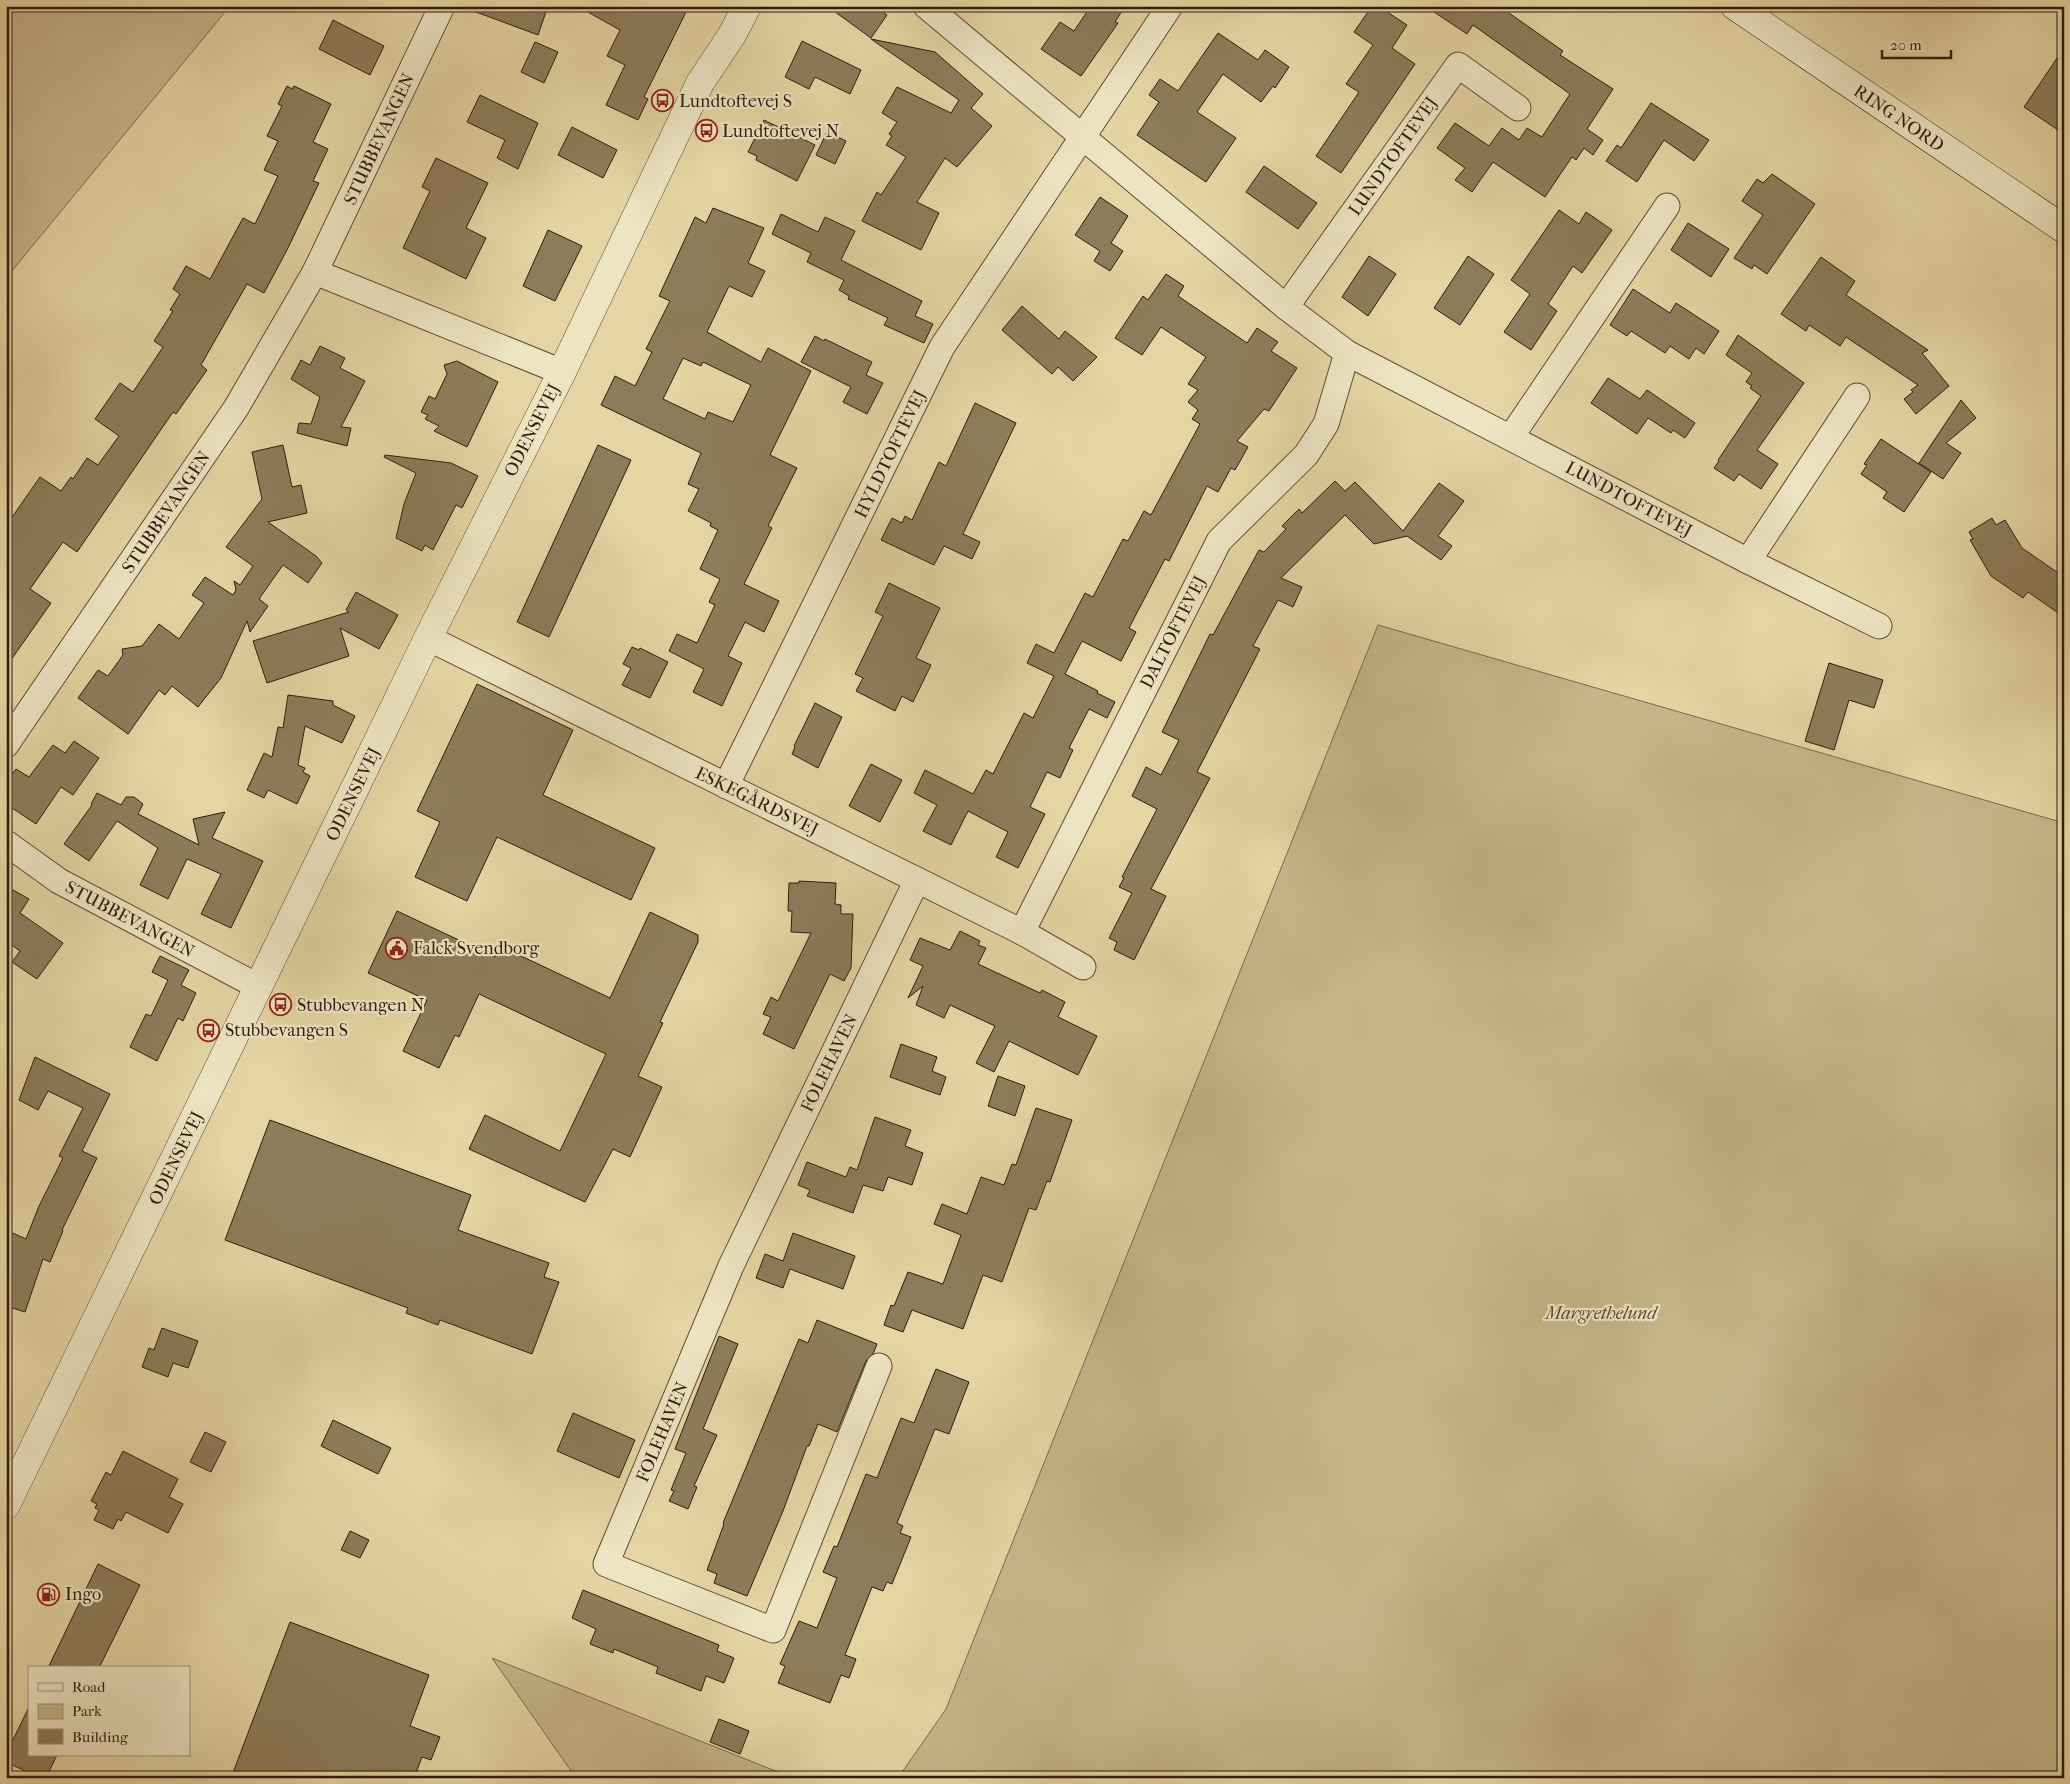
<svg xmlns="http://www.w3.org/2000/svg" width="2070" height="1784" font-family="'IM FELL French Canon',serif">
  <style>
    .green { fill: #c5b589; stroke: #7a684c }
    .building { fill: #8d7c5b; stroke: #2f1b0f; fill-rule: evenodd }
    .lines { fill: none; stroke-linecap: round; stroke-linejoin: round }
    .minor-casing { stroke: #5c4a34; stroke-width: 27 }
    .tertiary-casing { stroke: #5c4a34; stroke-width: 29 }
    .secondary-casing { stroke: #2f1b0f; stroke-width: 29 }
    .minor { stroke: #ede4c3; stroke-width: 25 }
    .tertiary { stroke: #ede4c3; stroke-width: 28 }
    .secondary { stroke: #ede4c3; stroke-width: 28 }
    .labels { text-anchor: middle; stroke-width: 4.5; stroke-linejoin: round; paint-order: stroke }
    .poi-label { font-size: 18px; fill: #2f1b0f; stroke: #ede4c3; text-anchor: start }
    .street-label { font-size: 18px; fill: #2f1b0f; stroke: #ede4c3 }
    .park-label { font-size: 18px; font-style: italic; fill: #5c4934; stroke: #ede4c3 }
  </style>
  <rect width="100%" height="100%" fill="#e4d5a2"/>
  <filter id="stains"><feTurbulence type="fractalNoise" baseFrequency=".004" numOctaves="4"/><feColorMatrix values="0 0 0 0 .2 0 0 0 0 .09 0 0 0 0 .02 0 0 0 .5 -.17"/></filter>
  <radialGradient id="worn" r=".72"><stop offset=".6" stop-color="#630" stop-opacity="0"/><stop offset="1" stop-color="#630" stop-opacity=".3"/></radialGradient>
  <g class="green">
    <polygon points="6,6 230,6 6,278"/>
    <polygon points="1378,625 2064,823 2064,1778 898,1778 946,1709"/>
    <polygon points="492,1658 793,1778 576,1778"/>
  </g>
  <g class="building">
    <polygon points="468,6 548,6 538,35 468,9"/>
    <polygon points="577,6 689,6 644,97 648,99 638,120 606,105 625,65 607,56 620,30"/>
    <polygon points="827,6 875,6 887,15 871,38"/>
    <polygon points="1091,6 1125,6 1115,22 1118,23 1081,76 1041,49 1060,22 1074,31"/>
    <polygon points="1372,6 1378,6 1407,25 1392,48 1415,64 1341,173 1316,156 1359,92 1346,84 1373,45 1354,32"/>
    <polygon points="1425,6 1499,6 1563,51 1560,55 1613,89 1587,129 1603,140 1593,155 1584,148 1576,160 1572,157 1545,197 1493,162 1472,192 1455,180 1465,168 1437,148 1455,123 1489,146 1502,128 1519,140 1527,128 1542,137 1570,94 1473,25 1467,34"/>
    <polygon points="333,20 384,46 370,75 319,49"/>
    <polygon points="1218,33 1258,60 1265,50 1289,67 1275,88 1273,86 1261,102 1223,74 1197,112 1236,138 1206,182 1137,135 1159,102 1149,95 1160,79 1178,91"/>
    <polygon points="871,39 935,52 983,94 971,108 992,126 957,167 945,158 917,202 939,213 921,250 862,221 877,192 881,195 906,157 886,145 892,136 889,134 897,122 882,113 897,87 951,113 959,100"/>
    <polygon points="802,41 861,70 850,94 815,77 809,89 785,77"/>
    <polygon points="535,42 558,52 544,83 521,72"/>
    <polygon points="2064,48 2064,134 2024,107"/>
    <polygon points="287,86 292,89 294,86 331,104 313,142 328,149 313,181 319,183 287,250 264,293 247,284 201,365 207,370 176,414 173,412 77,552 63,542 30,589 51,603 6,667 6,526 40,477 61,491 71,477 73,479 87,458 98,465 119,436 95,419 120,383 133,392 163,347 154,341 173,311 170,310 180,294 173,289 186,266 210,279 243,218 255,224 278,176 264,170 278,141 267,136 282,106 278,104"/>
    <polygon points="480,95 538,123 518,169 497,158 505,140 467,122"/>
    <polygon points="1651,103 1709,140 1694,161 1664,140 1637,182 1606,161 1617,145 1621,148"/>
    <polygon points="764,120 815,145 797,181 756,160 757,156 748,152"/>
    <polygon points="572,127 617,150 603,178 558,155"/>
    <polygon points="827,132 846,141 835,164 816,155"/>
    <polygon points="436,158 488,183 466,228 486,238 466,279 403,248 430,191 422,187"/>
    <polygon points="1264,166 1317,203 1298,229 1246,192"/>
    <polygon points="1772,174 1815,204 1767,274 1754,265 1752,269 1734,258 1763,215 1742,201 1757,179 1763,183"/>
    <polygon points="1100,197 1128,216 1111,243 1123,251 1110,271 1094,261 1100,251 1075,235"/>
    <path d="M713,208L764,228L748,263L765,271L752,297L729,286L707,332L761,362L768,348L811,371L770,455L797,468L768,526L772,528L744,584L779,601L764,632L745,622L728,656L742,663L722,706L693,692L704,669L669,651L677,634L697,643L715,605L709,602L720,579L700,569L718,530L710,526L711,523L688,511L699,489L688,484L701,453L601,405L615,376L635,386L652,352L646,349L670,301L659,296L695,217L706,223ZM683,358L701,366L703,362L751,385L733,422L708,412L705,419L663,399Z"/>
    <polygon points="1559,210 1579,224 1586,212 1612,230 1582,273 1573,266 1548,304 1557,311 1531,350 1504,332 1530,294 1511,280"/>
    <polygon points="781,214 818,232 825,217 855,231 841,260 922,301 915,316 933,324 924,343 884,325 888,318 848,299 849,296 839,290 844,280 807,262 811,253 772,234"/>
    <polygon points="1688,223 1729,249 1711,277 1671,250"/>
    <polygon points="548,230 582,246 555,301 523,286"/>
    <polygon points="1369,256 1396,274 1368,316 1342,297"/>
    <polygon points="1468,256 1494,274 1460,325 1434,308"/>
    <polygon points="1821,257 1855,281 1846,295 1928,350 1922,353 1949,386 1916,414 1904,399 1913,392 1911,390 1918,385 1846,337 1840,346 1809,325 1806,331 1781,314"/>
    <polygon points="1166,274 1184,286 1178,296 1247,343 1257,328 1278,342 1271,351 1297,368 1269,411 1264,409 1237,441 1248,447 1235,470 1231,468 1218,492 1207,486 1169,561 1165,559 1129,628 1136,632 1121,661 1082,641 1065,674 1098,691 1097,693 1115,702 1107,718 1089,709 1069,748 1073,750 1060,778 1047,772 1030,807 1045,814 1018,868 996,857 1008,832 968,811 951,845 923,831 937,805 914,793 925,770 973,794 986,770 993,774 1024,713 1033,718 1054,676 1027,663 1036,644 1054,653 1085,593 1093,597 1123,539 1128,541 1144,511 1151,515 1200,424 1192,419 1198,410 1188,402 1198,390 1188,384 1206,357 1161,327 1142,355 1115,338 1143,296 1148,300"/>
    <polygon points="1633,289 1670,313 1676,303 1719,331 1704,354 1696,348 1689,359 1670,346 1665,353 1631,331 1627,336 1610,325"/>
    <polygon points="1022,306 1059,339 1065,331 1097,357 1073,381 1058,367 1052,374 1002,330"/>
    <polygon points="1738,335 1804,383 1757,450 1778,464 1761,489 1739,474 1734,481 1714,468 1719,461 1718,460 1761,396 1750,388 1752,386 1746,382 1752,373 1726,355"/>
    <polygon points="815,336 824,341 825,339 872,362 866,375 883,383 867,414 843,402 851,387 801,362"/>
    <polygon points="320,346 345,358 340,368 365,381 341,427 351,428 347,446 297,433 299,423 311,424 320,397 291,379 301,360 310,365"/>
    <polygon points="457,361 498,382 467,447 434,431 439,426 425,419 428,415 421,412 429,396 435,399 447,374 444,365"/>
    <polygon points="1608,378 1640,399 1647,390 1695,423 1685,438 1673,430 1671,433 1648,418 1637,434 1591,403"/>
    <polygon points="1961,400 1976,418 1946,443 1961,453 1943,479 1919,463"/>
    <polygon points="975,403 1016,423 963,534 980,542 972,559 944,546 934,565 881,540 892,518 902,523 905,516 912,520 939,462 946,466"/>
    <polygon points="1881,439 1931,472 1904,512 1883,498 1887,492 1861,474 1867,465 1864,464"/>
    <polygon points="283,445 292,487 301,485 307,513 268,522 316,556 322,563 308,583 283,565 259,599 268,606 250,632 247,621 221,678 198,707 172,686 165,695 159,690 128,734 78,698 98,670 108,676 123,655 122,649 142,646 159,624 179,639 204,603 192,595 205,577 233,595 236,590 234,581 240,585 253,566 226,547 262,499 252,452"/>
    <polygon points="598,445 631,460 549,637 517,622"/>
    <polygon points="385,455 451,463 478,476 462,508 456,505 433,550 425,545 422,551 396,538 404,504 416,473 384,457"/>
    <polygon points="1335,481 1345,491 1355,482 1403,531 1439,483 1464,501 1438,536 1452,546 1441,560 1407,536 1374,544 1345,515 1281,578 1302,587 1293,607 1278,600 1253,646 1260,649 1197,772 1210,778 1151,889 1166,896 1134,960 1114,950 1117,942 1109,938 1132,893 1119,887 1124,878 1122,877 1157,809 1132,796 1146,767 1161,775 1179,740 1162,732 1210,634 1213,635 1259,550 1264,552 1286,529 1282,526 1299,509 1302,513"/>
    <polygon points="1992,518 1996,525 2005,520 2022,548 2064,577 2064,617 2028,592 2023,598 1991,576 1970,540 1973,539 1969,532"/>
    <polygon points="889,583 940,608 916,658 931,665 913,702 902,696 895,711 856,691 863,678 855,674 883,616 875,612"/>
    <polygon points="356,592 398,615 379,649 340,628 349,656 267,683 253,641 349,612 346,610"/>
    <polygon points="632,647 639,650 640,648 668,662 650,698 622,685 631,668 623,664"/>
    <polygon points="1829,663 1883,680 1874,708 1849,700 1834,750 1805,741"/>
    <polygon points="477,684 573,730 543,795 655,848 631,900 497,837 467,901 415,877 440,822 417,811"/>
    <polygon points="288,695 333,701 333,705 355,716 342,743 305,726 298,765 305,768 303,772 310,776 297,804 268,790 264,798 247,790 264,753 272,757 278,727 283,728"/>
    <polygon points="815,703 842,717 818,768 792,754 795,747 794,746"/>
    <polygon points="74,741 99,758 73,795 61,787 36,824 6,804 6,783 16,769 29,777 53,745 65,753"/>
    <polygon points="871,764 902,780 880,822 849,806"/>
    <polygon points="97,793 121,805 126,797 134,797 143,804 138,814 199,845 193,819 225,812 212,838 263,861 231,928 201,914 221,874 187,859 168,899 140,885 158,848 117,821 89,861 64,844 92,805 91,804"/>
    <polygon points="799,881 836,883 835,904 841,905 841,914 853,914 851,968 844,981 830,974 794,1049 763,1034 771,1017 763,1014 771,997 778,1001 811,933 791,932 792,911 788,911 789,883 799,883"/>
    <polygon points="6,886 29,899 20,913 63,943 37,979 12,962 20,951 6,941"/>
    <polygon points="397,911 495,957 500,946 610,998 650,912 698,935 698,942 660,1022 663,1023 638,1076 662,1087 630,1157 613,1149 585,1202 469,1149 485,1115 560,1151 606,1054 479,994 459,1037 455,1035 439,1068 403,1051 427,1000 368,973"/>
    <polygon points="960,931 980,941 978,945 986,948 978,964 1040,993 1042,990 1065,1002 1058,1017 1097,1036 1078,1075 1009,1041 994,1072 976,1063 995,1026 950,1005 944,1018 916,1005 923,986 908,998 923,966 910,960 920,938 950,950"/>
    <polygon points="160,956 189,970 181,985 196,993 183,1021 178,1018 157,1061 130,1047 146,1014 151,1016 168,980 152,972"/>
    <polygon points="901,1044 937,1057 932,1071 946,1077 940,1095 890,1077"/>
    <polygon points="35,1057 110,1094 82,1151 97,1158 62,1230 63,1231 50,1262 43,1259 25,1312 6,1306 6,1230 26,1239 39,1206 63,1158 59,1156 83,1108 48,1091 38,1110 19,1100"/>
    <polygon points="998,1076 1025,1086 1015,1116 988,1106"/>
    <polygon points="1036,1108 1072,1120 1050,1182 1047,1181 1036,1210 1029,1208 1002,1282 983,1275 963,1329 912,1310 903,1332 884,1325 891,1305 894,1306 908,1272 943,1284 961,1235 934,1224 942,1204 967,1214 981,1177 1004,1185 1012,1164 1016,1165"/>
    <polygon points="875,1117 911,1130 905,1146 923,1153 912,1185 888,1177 883,1191 863,1185 853,1213 807,1196 810,1190 798,1185 807,1162 846,1177 850,1167 857,1170"/>
    <polygon points="270,1120 471,1195 458,1230 549,1263 544,1277 559,1282 532,1354 440,1320 438,1325 406,1313 408,1308 225,1240"/>
    <polygon points="793,1233 855,1256 843,1289 790,1269 783,1288 756,1278 765,1254 783,1261"/>
    <polygon points="817,1320 877,1344 873,1354 866,1361 837,1432 818,1424 809,1446 807,1446 783,1511 747,1596 714,1583 717,1574 707,1570 724,1524 723,1523 799,1339 808,1343"/>
    <polygon points="162,1328 198,1341 188,1368 173,1363 168,1377 142,1367 149,1348 154,1350"/>
    <polygon points="719,1336 738,1344 703,1429 717,1435 694,1486 697,1487 688,1509 669,1501 674,1491 671,1490 686,1453 675,1449"/>
    <polygon points="936,1369 969,1382 949,1434 935,1429 897,1523 903,1526 900,1533 911,1537 892,1584 887,1582 883,1591 872,1587 845,1655 856,1659 849,1678 841,1675 830,1703 778,1683 785,1666 780,1664 799,1621 817,1628 837,1578 823,1572 834,1546 837,1547 866,1474 877,1478 901,1418 914,1423"/>
    <polygon points="573,1413 635,1440 619,1478 557,1451"/>
    <polygon points="333,1420 391,1448 378,1474 321,1446"/>
    <polygon points="205,1432 226,1442 211,1472 190,1462"/>
    <polygon points="123,1451 178,1479 169,1497 183,1504 168,1533 126,1512 121,1521 118,1519 113,1529 94,1520 99,1510 95,1508 97,1504 91,1501 106,1472 111,1475"/>
    <polygon points="350,1531 369,1540 360,1558 341,1550"/>
    <polygon points="98,1564 140,1585 99,1668 48,1668"/>
    <polygon points="583,1590 719,1645 717,1651 734,1658 724,1683 706,1676 701,1691 656,1673 658,1667 614,1649 613,1653 590,1644 596,1629 572,1618"/>
    <polygon points="290,1622 429,1675 410,1726 440,1737 431,1760 422,1757 414,1778 231,1778"/>
    <polygon points="29,1707 29,1755 57,1755 46,1778 40,1778 6,1762 6,1754"/>
    <polygon points="719,1719 749,1731 740,1754 710,1742"/>
  </g>
  <g class="lines">
    <defs>
      <g id="minor">
        <polyline points="926,6 1286,307 1347,353 1748,561 1879,626"/>
        <polyline points="315,272 562,372"/>
        <polyline points="1286,307 1458,65 1518,108"/>
        <polyline points="1511,437 1667,206"/>
        <polyline points="1748,561 1857,396"/>
        <polyline points="428,638 1022,932 1083,967"/>
        <polyline points="6,745 236,408 315,272 442,6"/>
        <polyline points="726,786 942,347 1170,6"/>
        <polyline points="6,843 59,881 259,987"/>
        <polyline points="1022,932 1219,541 1306,455 1326,424 1347,353"/>
        <polyline points="879,1366 773,1630 606,1564 731,1266 917,880"/>
      </g>
      <polyline id="tertiary" points="6,1505 428,638 562,372 700,83 732,35 747,6"/>
      <polyline id="secondary" points="1735,6 2064,229"/>
    </defs>
    <use href="#minor" class="minor-casing"/>
    <use href="#tertiary" class="tertiary-casing"/>
    <use href="#secondary" class="secondary-casing"/>
    <use href="#minor" class="minor"/>
    <use href="#tertiary" class="tertiary"/>
    <use href="#secondary" class="secondary"/>
  </g>
  <defs>
    <symbol id="bus-ring" viewBox="-11 -11 22 22"><circle r="9.5" fill="#ede4c3" stroke="#8f2418" stroke-width="1.5"/><path d="M-5-6H5V4H4V6H2V4H-2V6H-4V4H-5ZM-3.5-4V0h7V-4ZM-3.5 1.2v1.5H-2V1.2ZM2 1.2v1.5H3.5V1.2Z" fill="#8f2418"/></symbol>
    <symbol id="civic-ring" viewBox="-11 -11 22 22"><circle r="9.5" fill="#ede4c3" stroke="#8f2418" stroke-width="1.5"/><path d="M-.6-6.5H3V-4.5H.6V-3L4-1V1h2V6H-6V1h2V-1L-.6-3ZM-1.2 2.5V6h2.4V2.5Z" fill="#8f2418"/></symbol>
    <symbol id="fuel-ring" viewBox="-11 -11 22 22"><circle r="9.5" fill="#ede4c3" stroke="#8f2418" stroke-width="1.5"/><path d="M-5.5-6h7V0h2V4h1.3V-2.5L3-4.5l.8-.8L6-3V5H2.5V1h-1V6h-7ZM-4.2-4.7v3.2H.2V-4.7Z" fill="#8f2418"/></symbol>
  </defs>
  <g fill-rule="evenodd">
    <use href="#bus-ring" x="650" y="88" width="25" height="25"/>
    <use href="#bus-ring" x="694" y="118" width="25" height="25"/>
    <use href="#civic-ring" x="384" y="936" width="25" height="25"/>
    <use href="#bus-ring" x="268" y="992" width="25" height="25"/>
    <use href="#bus-ring" x="196" y="1018" width="25" height="25"/>
    <use href="#fuel-ring" x="36" y="1582" width="25" height="25"/>
  </g>
  <g class="labels">
    <g class="poi-label">
      <text x="679" y="107">Lundtoftevej S</text>
      <text x="722" y="137">Lundtoftevej N</text>
      <text x="413" y="954">Falck Svendborg</text>
      <text x="297" y="1011">Stubbevangen N</text>
      <text x="225" y="1036">Stubbevangen S</text>
      <text x="65" y="1600">Ingo</text>
    </g>
    <g class="street-label">
      <text transform="translate(1899 118) rotate(34)" y="6">RING NORD</text>
      <text transform="translate(379 139) rotate(-65)" y="6">STUBBEVANGEN</text>
      <text transform="translate(1393 156) rotate(-55)" y="6">LUNDTOFTEVEJ</text>
      <text transform="translate(532 430) rotate(-63)" y="6">ODENSEVEJ</text>
      <text transform="translate(890 454) rotate(-64)" y="6">HYLDTOFTEVEJ</text>
      <text transform="translate(1629 499) rotate(28)" y="6">LUNDTOFTEVEJ</text>
      <text transform="translate(166 512) rotate(-56)" y="6">STUBBEVANGEN</text>
      <text transform="translate(1173 632) rotate(-63)" y="6">DALTOFTEVEJ</text>
      <text transform="translate(353 794) rotate(-64)" y="6">ODENSEVEJ</text>
      <text transform="translate(757 801) rotate(26)" y="6">ESKEGÅRDSVEJ</text>
      <text transform="translate(130 919) rotate(28)" y="6">STUBBEVANGEN</text>
      <text transform="translate(829 1063) rotate(-64)" y="6">FOLEHAVEN</text>
      <text transform="translate(176 1158) rotate(-64)" y="6">ODENSEVEJ</text>
      <text transform="translate(662 1432) rotate(-67)" y="6">FOLEHAVEN</text>
    </g>
    <g class="park-label">
      <text x="1601" y="1319">Margrethelund</text>
    </g>
  </g>
  <rect width="2070" height="1784" fill="none" stroke="#e4d5a2" stroke-width="25"/>
  <rect x="8" y="8" width="2055" height="1769" fill="none" stroke="#2f1b0f" stroke-width="2.5"/>
  <rect x="12" y="12" width="2045" height="1759" fill="none" stroke="#2f1b0f"/>
  <rect x="28" y="1666" width="162" height="90" fill="#ede4c3" stroke="#a1947b"/>
  <rect x="38" y="1683" width="25" height="8" fill="#ede4c3" stroke="#a1947b"/>
  <text x="72" y="1692" font-size="15" fill="#2f1b0f">Road</text>
  <rect x="38" y="1704" width="25" height="15" fill="#c5b589" stroke="#a1947b"/>
  <text x="72" y="1716" font-size="15" fill="#2f1b0f">Park</text>
  <rect x="38" y="1729" width="25" height="15" fill="#8d7c5b" stroke="#a1947b"/>
  <text x="72" y="1742" font-size="15" fill="#2f1b0f">Building</text>
  <path d="M1882 50v8h69v-8" fill="none" stroke="#2f1b0f" stroke-width="2.5"/>
  <text x="1890" y="50" font-size="15" fill="#2f1b0f" stroke="#ede4c3" stroke-width="4" paint-order="stroke">20 m</text>
  <rect width="100%" height="100%" filter="url(#stains)"/>
  <rect width="100%" height="100%" fill="url(#worn)"/>
</svg>
